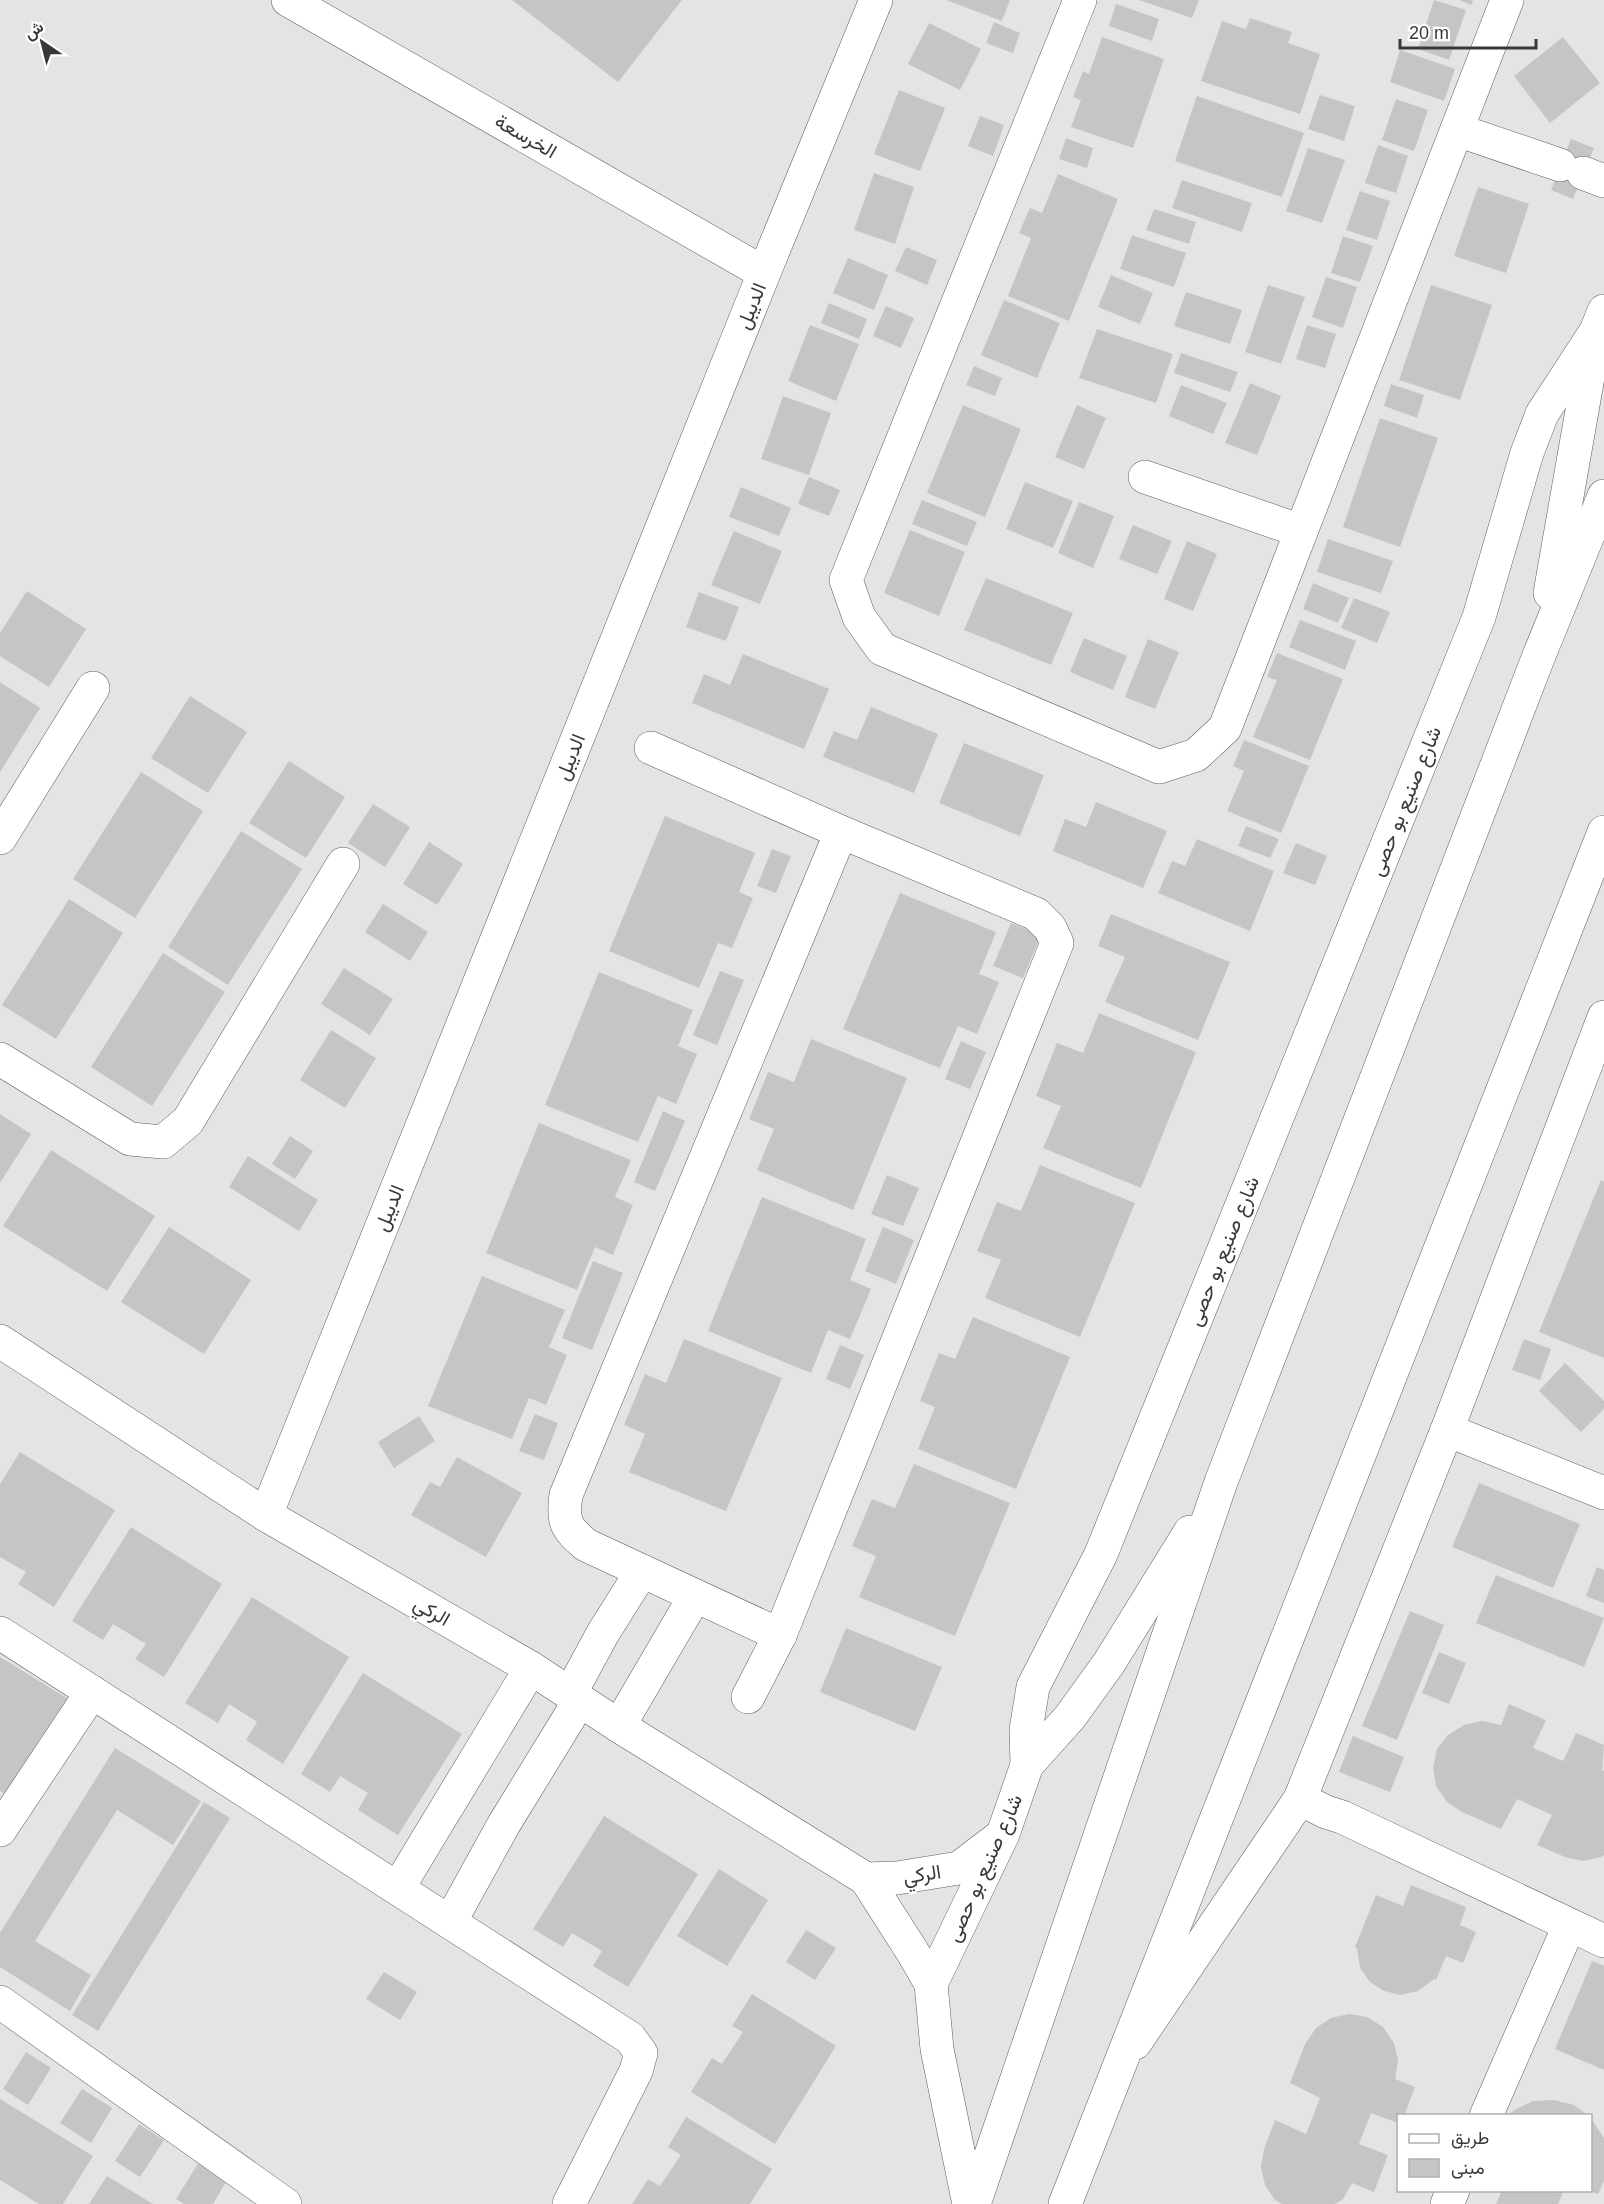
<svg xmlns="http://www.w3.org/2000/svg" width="1604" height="2204" font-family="Helvetica,Vazirmatn,sans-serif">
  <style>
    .building { fill: #c6c5c6 }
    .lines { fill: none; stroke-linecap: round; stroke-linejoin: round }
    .street-casing { stroke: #5e5e5f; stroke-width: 34 }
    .secondary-casing { stroke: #5e5e5f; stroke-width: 34 }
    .street { stroke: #fff; stroke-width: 33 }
    .secondary { stroke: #fff; stroke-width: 33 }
    .labels { text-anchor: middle; stroke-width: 4.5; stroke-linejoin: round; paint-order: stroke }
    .street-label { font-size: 20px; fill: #383838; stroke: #fff }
  </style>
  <rect width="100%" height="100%" fill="#e4e4e5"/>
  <g class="building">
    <polygon points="512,0 682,0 618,82"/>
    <polygon points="946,0 1010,0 1002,21"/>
    <polygon points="1139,0 1199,0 1192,18"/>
    <polygon points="1434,0 1466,10 1449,60 1418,49"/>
    <polygon points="1459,0 1473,0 1471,5"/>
    <polygon points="1116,4 1159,19 1152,41 1109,26"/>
    <polygon points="1250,18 1292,32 1288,43 1320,54 1300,114 1201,81 1222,21 1246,29"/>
    <polygon points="994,22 1020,33 1013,53 986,43"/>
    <polygon points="929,23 981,49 960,90 908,64"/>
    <polygon points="1102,37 1164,59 1133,148 1071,127 1081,100 1073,97 1083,71 1089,74"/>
    <polygon points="1563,37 1600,83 1550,123 1514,76"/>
    <polygon points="1400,50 1455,69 1444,101 1390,82"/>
    <polygon points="899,90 945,108 920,171 874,154"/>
    <polygon points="1320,95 1355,106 1344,141 1308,129"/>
    <polygon points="1197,96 1304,133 1282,197 1175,161"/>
    <polygon points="1396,99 1428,110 1414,151 1382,140"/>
    <polygon points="980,116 1004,125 993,156 968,146"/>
    <polygon points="1066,138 1093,148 1087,168 1059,159"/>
    <polygon points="1571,139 1594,148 1573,199 1551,190"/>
    <polygon points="1378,145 1408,156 1396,193 1365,183"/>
    <polygon points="1308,148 1345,160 1322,223 1286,211"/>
    <polygon points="874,173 914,187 895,244 854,230"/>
    <polygon points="1058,174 1118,199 1069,321 1008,296 1031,238 1019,233 1030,208 1042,213"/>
    <polygon points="1182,180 1252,203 1242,232 1172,208"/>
    <polygon points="1478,187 1529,204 1506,273 1454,256"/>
    <polygon points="1360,191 1390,201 1377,240 1346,230"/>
    <polygon points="1154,209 1196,222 1189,244 1146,230"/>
    <polygon points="1132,235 1186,253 1174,287 1120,269"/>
    <polygon points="1343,236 1373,246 1360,282 1331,273"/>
    <polygon points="906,247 937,260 927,285 895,271"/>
    <polygon points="848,258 888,275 874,310 833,293"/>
    <polygon points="1111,275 1153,293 1140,324 1098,307"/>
    <polygon points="1326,277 1357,287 1343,328 1312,317"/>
    <polygon points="1268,285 1305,297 1281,364 1245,352"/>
    <polygon points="1431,285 1492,305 1460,400 1399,380"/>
    <polygon points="1186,292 1242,310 1230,344 1174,326"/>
    <polygon points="1004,300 1060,323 1037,378 981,355"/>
    <polygon points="829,303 867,319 859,339 821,323"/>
    <polygon points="886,306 914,318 901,348 873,336"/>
    <polygon points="810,325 859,344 836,401 788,381"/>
    <polygon points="1307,325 1336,334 1325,368 1296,359"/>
    <polygon points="1097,329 1173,354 1156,403 1079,378"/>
    <polygon points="1181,353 1238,372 1230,392 1174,373"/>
    <polygon points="974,366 1002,378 995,396 966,385"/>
    <polygon points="1250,383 1281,396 1257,455 1225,443"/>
    <polygon points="1391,384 1424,395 1417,418 1384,406"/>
    <polygon points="1181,385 1227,403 1213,434 1169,416"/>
    <polygon points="783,396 831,413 809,475 761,459"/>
    <polygon points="963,405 1021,429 985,517 927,493"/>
    <polygon points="1077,405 1106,418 1084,469 1055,457"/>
    <polygon points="1380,418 1438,438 1400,547 1343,527"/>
    <polygon points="809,477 840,490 829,516 798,504"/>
    <polygon points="1025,482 1073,501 1053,548 1006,529"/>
    <polygon points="741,487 791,508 779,536 729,517"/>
    <polygon points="922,500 977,522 967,546 912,524"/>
    <polygon points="1079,502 1114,516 1093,568 1058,553"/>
    <polygon points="1133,525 1172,541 1157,574 1119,559"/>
    <polygon points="910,530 965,552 939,616 884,593"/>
    <polygon points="734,531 782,551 760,604 711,585"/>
    <polygon points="1328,539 1393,561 1381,593 1317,572"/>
    <polygon points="1187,541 1217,554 1193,611 1164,599"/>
    <polygon points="986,578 1073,613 1051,665 964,630"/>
    <polygon points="1313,583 1349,598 1338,623 1303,609"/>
    <polygon points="27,591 86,629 49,687 0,656 0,633"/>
    <polygon points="699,592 739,607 726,641 686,627"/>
    <polygon points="1354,598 1390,612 1377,643 1341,628"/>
    <polygon points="1300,620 1356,641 1345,670 1289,647"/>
    <polygon points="1084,638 1127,656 1113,690 1070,672"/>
    <polygon points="1148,639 1179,652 1155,709 1125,697"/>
    <polygon points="1277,653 1343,679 1310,760 1253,737 1277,680 1267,677"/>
    <polygon points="743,654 829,689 804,749 692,703 704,674 730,685"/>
    <polygon points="0,682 40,708 0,772"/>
    <polygon points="190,696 247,732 208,793 151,758"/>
    <polygon points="871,707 938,734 914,793 823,757 834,731 857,740"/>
    <polygon points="1244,740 1309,766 1281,833 1227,811 1244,771 1233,766"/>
    <polygon points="964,743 1044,775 1020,836 939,803"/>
    <polygon points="289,761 345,797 306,858 249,823"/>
    <polygon points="141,772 203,811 135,918 73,879"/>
    <polygon points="1096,802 1167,831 1143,888 1053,851 1065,819 1086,827"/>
    <polygon points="373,804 410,827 385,867 348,843"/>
    <polygon points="665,816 755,853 739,892 753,898 732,948 718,943 699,988 609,951"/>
    <polygon points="1246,826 1279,839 1270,858 1238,846"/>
    <polygon points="241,831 302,869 228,985 168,947"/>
    <polygon points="1197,839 1274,871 1250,931 1158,893 1172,861 1185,866"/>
    <polygon points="429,842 463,864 437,905 403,884"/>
    <polygon points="1296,843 1327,856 1315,885 1283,873"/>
    <polygon points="772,849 791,856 776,893 757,886"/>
    <polygon points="900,893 996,932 979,974 999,982 977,1034 958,1026 940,1068 843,1029"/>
    <polygon points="69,899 123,933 56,1039 2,1005"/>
    <polygon points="383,904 428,932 410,961 365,932"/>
    <polygon points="1111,914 1230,962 1198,1040 1105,1002 1125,957 1098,946"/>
    <polygon points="1011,923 1041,935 1023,978 993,966"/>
    <polygon points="163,953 225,992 152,1106 91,1067"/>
    <polygon points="344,968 393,999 370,1035 321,1004"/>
    <polygon points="720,971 744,980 717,1045 693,1035"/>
    <polygon points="599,972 693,1010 678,1046 697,1054 676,1104 658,1096 638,1142 545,1105"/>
    <polygon points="1099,1013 1196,1052 1141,1188 1043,1148 1061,1106 1036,1096 1057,1043 1083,1053"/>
    <polygon points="331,1030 376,1058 345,1108 300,1080"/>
    <polygon points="811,1039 907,1078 853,1210 757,1170 774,1129 749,1119 768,1072 794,1082"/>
    <polygon points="961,1041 986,1052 970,1089 945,1079"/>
    <polygon points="663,1111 685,1121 655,1191 634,1182"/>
    <polygon points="0,1114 31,1134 0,1183"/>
    <polygon points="539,1123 631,1160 615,1197 633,1205 613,1255 595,1247 577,1290 486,1253"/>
    <polygon points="290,1136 313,1151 295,1179 272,1164"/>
    <polygon points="51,1150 155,1216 107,1291 3,1226"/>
    <polygon points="248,1156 318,1200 299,1231 229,1187"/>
    <polygon points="1040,1165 1135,1203 1080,1337 985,1298 1001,1260 977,1251 997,1202 1021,1211"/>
    <polygon points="887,1175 919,1188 903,1226 871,1214"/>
    <polygon points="1601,1180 1604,1182 1604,1358 1539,1332"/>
    <polygon points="762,1197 866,1239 850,1280 871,1289 850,1339 828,1330 811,1373 708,1331"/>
    <polygon points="169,1227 251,1280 204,1354 121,1302"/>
    <polygon points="883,1227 914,1240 896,1284 865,1271"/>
    <polygon points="593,1261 623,1273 592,1350 562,1338"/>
    <polygon points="482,1276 565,1310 549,1347 567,1355 546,1405 529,1398 512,1439 428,1406"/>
    <polygon points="973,1317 1070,1357 1016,1489 918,1449 935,1407 920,1401 939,1353 955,1359"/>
    <polygon points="684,1339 782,1378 726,1511 629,1472 645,1434 624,1425 645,1374 666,1383"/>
    <polygon points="1524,1339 1551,1349 1540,1380 1512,1370"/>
    <polygon points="840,1345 864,1355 850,1389 826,1379"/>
    <polygon points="1565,1363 1604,1401 1604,1409 1581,1432 1539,1391"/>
    <polygon points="535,1414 558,1423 544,1460 519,1451"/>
    <polygon points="419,1416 435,1441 394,1468 378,1442"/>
    <polygon points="20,1452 115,1510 54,1607 18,1584 26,1572 0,1557 0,1484"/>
    <polygon points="457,1457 522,1493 486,1557 411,1515 430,1482 440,1487"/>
    <polygon points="914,1464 1010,1503 955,1636 859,1597 876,1556 852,1546 872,1499 895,1508"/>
    <polygon points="1479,1483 1580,1524 1553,1588 1452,1547"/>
    <polygon points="131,1527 222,1584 164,1677 135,1659 146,1644 113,1624 103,1640 72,1621"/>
    <polygon points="1597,1567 1604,1570 1604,1603 1586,1596"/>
    <polygon points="1496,1575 1604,1618 1584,1667 1476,1623"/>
    <polygon points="252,1597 349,1657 283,1764 246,1740 257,1722 229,1704 218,1723 185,1703"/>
    <polygon points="1410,1611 1444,1625 1397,1740 1362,1726"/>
    <polygon points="846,1628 942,1667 915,1731 820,1692"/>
    <polygon points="1439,1652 1466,1663 1449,1704 1422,1693"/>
    <polygon points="0,1657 70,1700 10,1797 0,1791"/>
    <polygon points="363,1673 462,1734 398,1835 358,1810 368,1793 340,1776 330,1792 301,1774"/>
    <polygon points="1509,1704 1546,1720 1533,1748 1563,1761 1576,1733 1604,1745 1602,1770 1604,1771 1604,1855 1601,1857 1583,1861 1565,1857 1537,1845 1552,1815 1517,1799 1501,1829 1462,1812 1447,1802 1436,1786 1433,1768 1437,1749 1448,1735 1464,1725 1482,1721 1501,1725"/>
    <polygon points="1353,1736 1404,1757 1390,1792 1339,1772"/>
    <polygon points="115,1748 201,1801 173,1845 117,1810 35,1941 91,1975 70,2011 0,1967 0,1933"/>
    <polygon points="204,1802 230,1818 98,2031 72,2015"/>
    <polygon points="604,1816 698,1874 628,1987 593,1966 602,1951 572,1933 563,1947 533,1929"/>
    <polygon points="719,1869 768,1900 727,1966 677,1936"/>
    <polygon points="1411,1885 1466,1907 1460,1925 1476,1932 1463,1963 1446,1956 1436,1980 1434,1979 1418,1991 1401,1995 1384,1991 1370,1982 1360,1968 1357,1948 1355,1947 1376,1895 1403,1906"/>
    <polygon points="806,1930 836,1948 815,1980 786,1962"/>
    <polygon points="1592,1961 1604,1966 1604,2070 1555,2049"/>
    <polygon points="384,1972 417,1992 400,2020 366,1999"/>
    <polygon points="752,1994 836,2046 775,2144 691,2092 712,2058 722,2064 743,2032 732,2026"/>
    <polygon points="1349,2014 1367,2017 1383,2027 1394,2043 1398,2060 1395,2079 1415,2087 1404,2116 1398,2116 1398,2123 1371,2113 1359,2144 1388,2155 1374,2192 1352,2183 1343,2199 1335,2204 1282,2204 1275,2200 1265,2185 1261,2167 1264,2149 1275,2120 1306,2134 1320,2098 1290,2083 1305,2044 1316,2028 1331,2018"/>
    <polygon points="26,2052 51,2068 28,2105 3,2089"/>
    <polygon points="82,2089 112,2108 91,2143 60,2123"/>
    <polygon points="0,2099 93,2156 63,2204 39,2204 0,2180"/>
    <polygon points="1554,2100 1574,2105 1589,2116 1508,2116 1514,2110 1533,2101"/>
    <polygon points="686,2117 772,2169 750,2204 632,2204 648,2179 660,2186 681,2155 668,2147"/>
    <polygon points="1590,2117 1604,2138 1604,2181 1598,2194 1590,2191"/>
    <polygon points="139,2124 164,2140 140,2177 115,2161"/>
    <polygon points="199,2162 227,2180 213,2204 184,2204 176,2199"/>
    <polygon points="107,2176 153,2204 89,2204"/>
    <polygon points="1502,2190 1564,2190 1558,2204 1496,2204"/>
  </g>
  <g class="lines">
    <defs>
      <g id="street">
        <polyline points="288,0 764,273"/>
        <polyline points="1080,0 846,580 859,617 882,649 1159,767 1196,755 1225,728 1507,0"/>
        <polyline points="1457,130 1560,165"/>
        <polyline points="1583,173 1604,181"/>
        <polyline points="1145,477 1301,531"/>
        <path d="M651,748L841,832L1036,914L1050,928L1057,943L780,1635L586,1545C566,1528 562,1522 566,1495L841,832"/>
        <polyline points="0,838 93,688"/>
        <polyline points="0,1059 130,1139 163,1142 188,1121 343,864"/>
        <polyline points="0,1341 266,1515 531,1668 619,1726 866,1879 912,1951 931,1984"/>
        <polyline points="1447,1430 1604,1493"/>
        <polyline points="266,1515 764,273 876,0"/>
        <polyline points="0,1633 630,2038 641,2053 636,2071 569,2204"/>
        <polyline points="570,1694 603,1633 642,1571"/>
        <polyline points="748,1697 780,1635"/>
        <polyline points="619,1726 695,1596"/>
        <polyline points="1300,1799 1326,1812 1342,1817 1604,1941"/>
        <polyline points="0,1830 92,1692"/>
        <polyline points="866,1879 897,1878 959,1868 997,1839"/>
        <polyline points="398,1888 531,1668"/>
        <polyline points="450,1922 504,1824 580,1700"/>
        <polyline points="0,2002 285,2204"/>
        <polyline points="1135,2043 1300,1799 1447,1430 1604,1017"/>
        <polyline points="1486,2116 1569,1926"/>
        <polyline points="969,2204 937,2049 931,1984 1003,1834 1027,1765 1026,1730 1033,1687 1101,1554 1479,617 1527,453 1542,414 1596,331 1604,311"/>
        <polyline points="1447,2204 1453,2190"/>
      </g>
      <g id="secondary">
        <polyline points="1550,593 1596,331"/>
        <polyline points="1027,1765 1070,1717 1109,1663 1190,1532"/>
        <polyline points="974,2204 1221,1482 1538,658 1604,496"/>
        <polyline points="1065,2204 1604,832"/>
      </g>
    </defs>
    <use href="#street" class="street-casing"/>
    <use href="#secondary" class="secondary-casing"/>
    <use href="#street" class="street"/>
    <use href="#secondary" class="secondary"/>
  </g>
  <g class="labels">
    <g class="street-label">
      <text transform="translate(526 136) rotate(30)" y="7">الخرسعة</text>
      <text transform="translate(751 306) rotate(-68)" y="7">الديبل</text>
      <text transform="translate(570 757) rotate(-68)" y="7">الديبل</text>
      <text transform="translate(1405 801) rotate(-68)" y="7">شارع صنيع بو حصى</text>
      <text transform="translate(389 1208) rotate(-68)" y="7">الديبل</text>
      <text transform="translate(1223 1251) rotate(-68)" y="7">شارع صنيع بو حصى</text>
      <text transform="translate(432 1611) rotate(30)" y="7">الركي</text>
      <text transform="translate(984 1868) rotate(-66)" y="7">شارع صنيع بو حصى</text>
      <text transform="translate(922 1874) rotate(-9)" y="7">الركي</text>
    </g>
  </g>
  <rect x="1397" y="2114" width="195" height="78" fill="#ffffff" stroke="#afafaf" stroke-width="1.5"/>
  <rect x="1409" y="2134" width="30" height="9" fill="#ffffff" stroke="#afafaf" stroke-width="1.5"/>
  <text x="1451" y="2144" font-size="18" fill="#383838">طريق</text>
  <rect x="1409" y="2159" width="30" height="18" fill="#c6c5c6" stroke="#afafaf" stroke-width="1.5"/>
  <text x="1451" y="2174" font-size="18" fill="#383838">مبنى</text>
  <g transform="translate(42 42) rotate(325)" stroke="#ffffff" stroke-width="4.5" paint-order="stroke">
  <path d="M0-4.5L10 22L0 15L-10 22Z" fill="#383838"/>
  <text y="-9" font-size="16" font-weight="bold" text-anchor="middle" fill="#383838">ش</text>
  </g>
  <path d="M1400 39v9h136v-9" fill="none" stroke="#383838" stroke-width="3"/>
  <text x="1409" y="39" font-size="18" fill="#383838" stroke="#ffffff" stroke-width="4.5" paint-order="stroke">20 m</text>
</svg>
